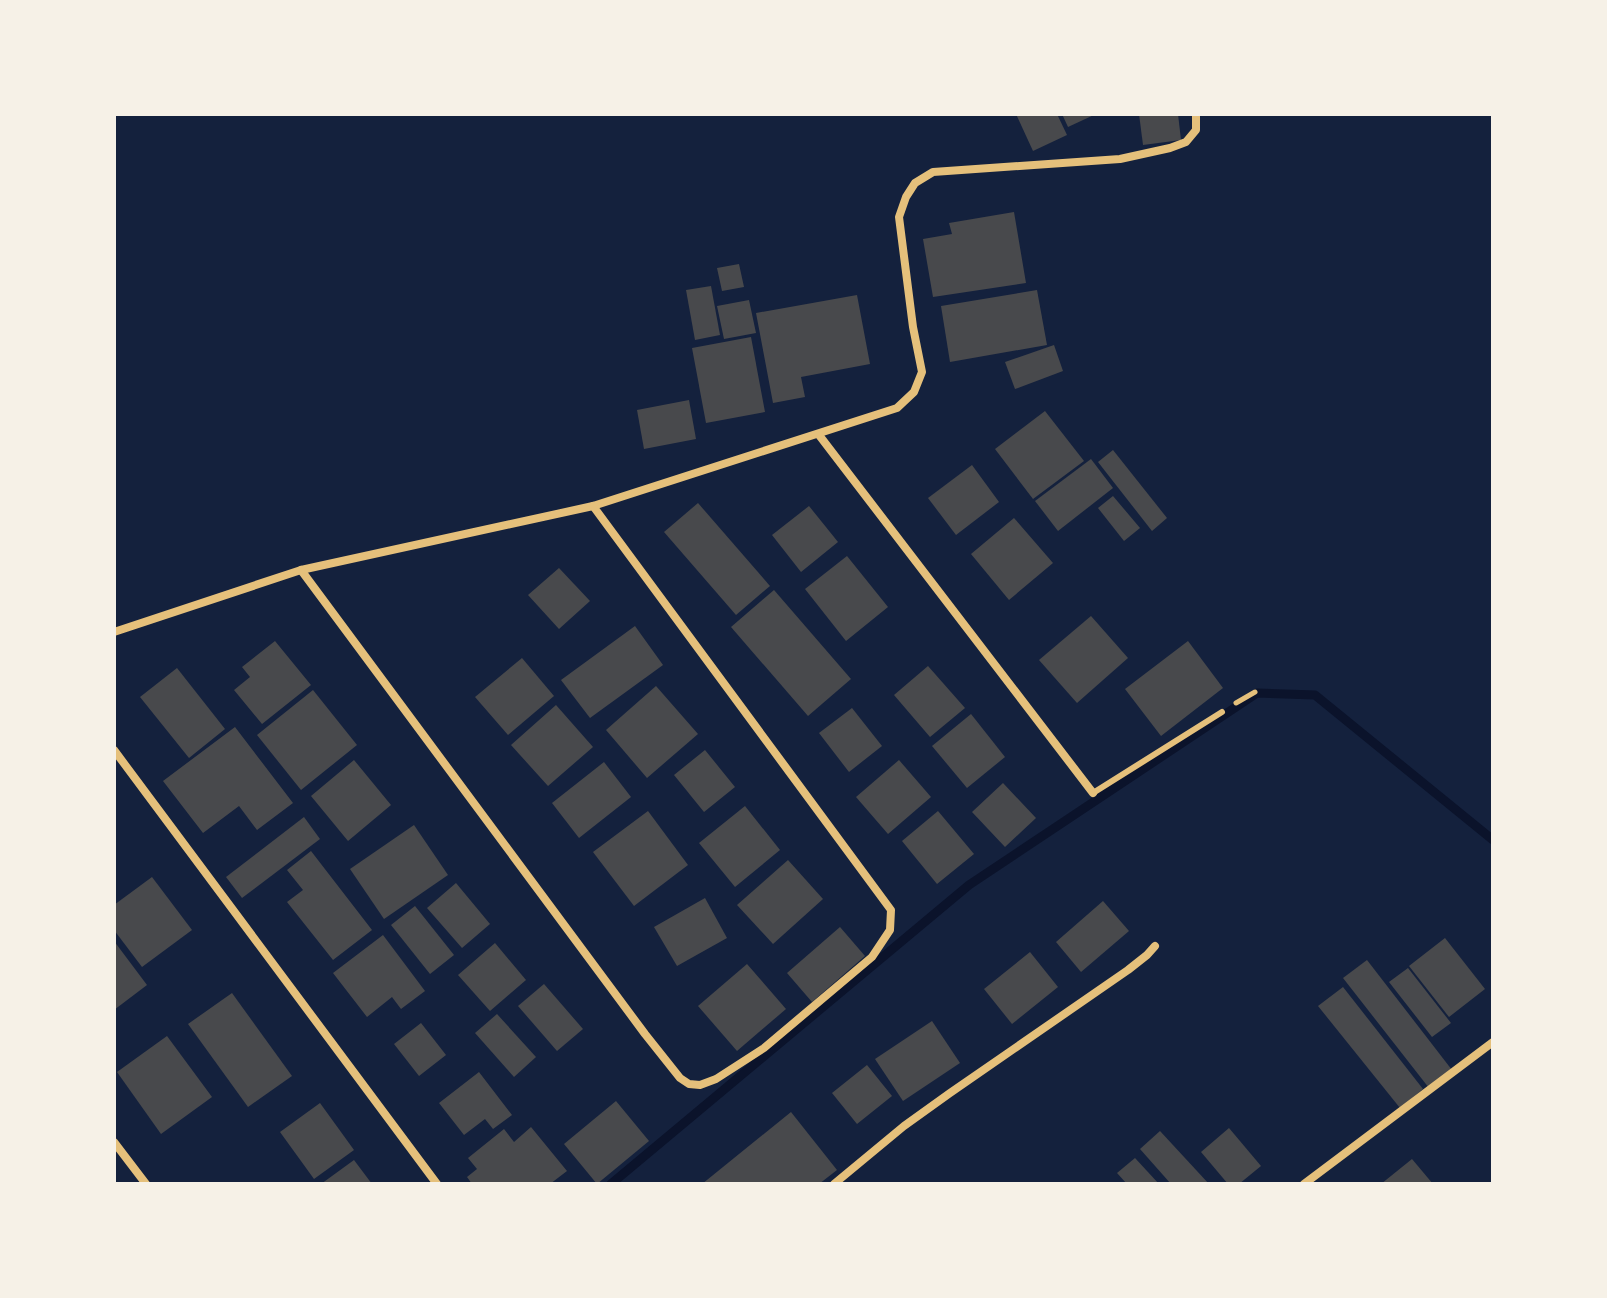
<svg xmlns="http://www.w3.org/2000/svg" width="1607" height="1298" font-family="Figtree,sans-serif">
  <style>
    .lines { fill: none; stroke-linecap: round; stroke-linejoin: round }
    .stream { stroke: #0b132b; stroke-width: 9 }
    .building { fill: #48494c }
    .path { stroke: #e5c07b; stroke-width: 5 }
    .service { stroke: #e5c07b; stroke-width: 6 }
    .minor { stroke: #e5c07b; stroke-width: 8 }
  </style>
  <rect width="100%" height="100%" fill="#14213d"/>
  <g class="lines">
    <polyline class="stream" points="611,1184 969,885 1257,693 1315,695 1493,840"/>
  </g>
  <g class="building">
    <polygon points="1016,114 1057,114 1067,135 1033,151"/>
    <polygon points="1062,114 1096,114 1068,127"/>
    <polygon points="1139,114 1178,114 1181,140 1143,145"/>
    <polygon points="1014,212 1026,283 933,297 923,239 952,234 949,223"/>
    <polygon points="739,264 744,287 722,291 717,268"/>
    <polygon points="711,286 720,335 695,340 686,290"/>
    <polygon points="1037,290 1047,345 950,362 941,306"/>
    <polygon points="857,295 870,364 801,377 805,397 773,403 756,313"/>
    <polygon points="749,300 756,333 724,339 717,306"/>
    <polygon points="751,337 765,412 706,423 692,348"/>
    <polygon points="1054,345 1063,371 1015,389 1005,362"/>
    <polygon points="689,400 696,439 644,449 637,410"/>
    <polygon points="1045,411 1084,461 1033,499 995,449"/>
    <polygon points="1113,450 1167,518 1152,531 1098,462"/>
    <polygon points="1091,459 1113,488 1058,531 1035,501"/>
    <polygon points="972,465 999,502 956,535 928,498"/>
    <polygon points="1113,496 1140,528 1124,541 1098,508"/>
    <polygon points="698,503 770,586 736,615 664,532"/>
    <polygon points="809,506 838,542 801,572 772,535"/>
    <polygon points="1014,518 1053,563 1009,600 971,554"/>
    <polygon points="847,556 888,607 846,641 805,589"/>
    <polygon points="559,568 590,601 559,629 528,595"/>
    <polygon points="774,590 851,679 808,716 731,627"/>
    <polygon points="1091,616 1128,658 1077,703 1039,660"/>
    <polygon points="635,626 663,665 590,718 561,680"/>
    <polygon points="275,641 311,685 262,724 234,690 250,677 242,667"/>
    <polygon points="1188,641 1223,688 1161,736 1125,689"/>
    <polygon points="522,658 554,696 508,735 475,697"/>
    <polygon points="928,666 965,708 930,737 894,695"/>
    <polygon points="177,668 225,729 189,758 140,697"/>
    <polygon points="656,686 698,734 647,778 606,730"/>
    <polygon points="313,690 357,745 301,790 257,735"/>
    <polygon points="556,705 593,747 548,786 511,745"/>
    <polygon points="852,708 882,746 849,772 819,733"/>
    <polygon points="971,714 1005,757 967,788 932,746"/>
    <polygon points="235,727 293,803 257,830 239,806 203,833 163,781"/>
    <polygon points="705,750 735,787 704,812 674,775"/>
    <polygon points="354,760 391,805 348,841 311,796"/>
    <polygon points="899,760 931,797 888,834 856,797"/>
    <polygon points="604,762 631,797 579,838 552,803"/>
    <polygon points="1003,783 1036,818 1005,847 972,812"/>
    <polygon points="745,806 780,850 735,887 699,843"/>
    <polygon points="648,811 688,865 634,906 593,852"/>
    <polygon points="938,811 974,854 937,884 902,841"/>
    <polygon points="304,817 320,839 242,898 226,877"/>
    <polygon points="414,825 448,875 384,919 350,869"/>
    <polygon points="311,851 372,930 333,960 287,902 303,890 287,870"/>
    <polygon points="788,860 823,899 773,944 737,905"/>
    <polygon points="152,877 192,930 142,967 114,930 114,905"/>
    <polygon points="456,883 490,924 462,948 427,908"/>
    <polygon points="705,898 727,938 677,966 654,927"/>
    <polygon points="1103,901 1129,931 1081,972 1056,942"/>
    <polygon points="415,906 454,955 430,974 391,925"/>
    <polygon points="840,927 865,956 812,1002 787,973"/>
    <polygon points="383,935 425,991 401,1009 392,997 367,1017 333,973"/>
    <polygon points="1445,938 1485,989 1449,1017 1409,966"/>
    <polygon points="114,941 147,985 114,1010"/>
    <polygon points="495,943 526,980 490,1011 458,975"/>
    <polygon points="1030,952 1058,987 1012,1024 984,989"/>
    <polygon points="1367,960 1452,1070 1429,1088 1343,978"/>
    <polygon points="747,964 786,1009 737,1051 698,1006"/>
    <polygon points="1408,968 1451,1023 1432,1037 1389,982"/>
    <polygon points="544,984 583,1029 557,1051 518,1006"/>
    <polygon points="1343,987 1423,1089 1400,1108 1318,1006"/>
    <polygon points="232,993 292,1076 248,1107 188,1024"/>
    <polygon points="497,1014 536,1057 514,1077 475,1033"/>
    <polygon points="932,1021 960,1063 903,1101 875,1059"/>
    <polygon points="421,1023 446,1055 419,1076 394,1044"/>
    <polygon points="167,1036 212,1097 161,1134 117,1072"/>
    <polygon points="867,1065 892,1096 857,1124 832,1093"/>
    <polygon points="479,1072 512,1115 493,1129 485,1119 464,1135 439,1103"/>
    <polygon points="616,1101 649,1141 597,1184 564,1144"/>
    <polygon points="320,1103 354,1150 314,1179 280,1132"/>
    <polygon points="791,1112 837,1170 819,1184 702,1184"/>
    <polygon points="531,1127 567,1171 550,1184 472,1184 467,1177 477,1169 468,1158 504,1129 514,1142"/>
    <polygon points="1229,1128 1261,1166 1239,1184 1228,1184 1201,1152"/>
    <polygon points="1160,1131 1209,1184 1171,1184 1140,1149"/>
    <polygon points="1135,1158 1159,1184 1127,1184 1117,1173"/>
    <polygon points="1412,1159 1433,1184 1381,1184"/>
    <polygon points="354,1160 372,1184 321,1184"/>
  </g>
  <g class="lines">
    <polyline class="path" points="1236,703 1255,692"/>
    <polyline class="service" points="1093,793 1222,712"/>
    <g class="minor">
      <polyline points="819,435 1093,793"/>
      <polyline points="301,570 645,1034 680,1078 689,1084 700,1085 716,1079 764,1048 872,957 890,930 891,910 593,506"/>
      <polyline points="114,632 301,570 593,506 897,408 914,392 922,372 913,327 899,217 906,197 915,183 933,172 1120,159 1170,148 1186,142 1196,130 1196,114"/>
      <polyline points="114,750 437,1184"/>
      <polyline points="114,1142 146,1184"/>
      <polyline points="834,1184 904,1126 950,1093 1128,970 1147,955 1155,946"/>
      <polyline points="1304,1184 1493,1042"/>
    </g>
  </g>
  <rect width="1607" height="1298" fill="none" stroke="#f6f1e7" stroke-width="232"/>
</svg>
